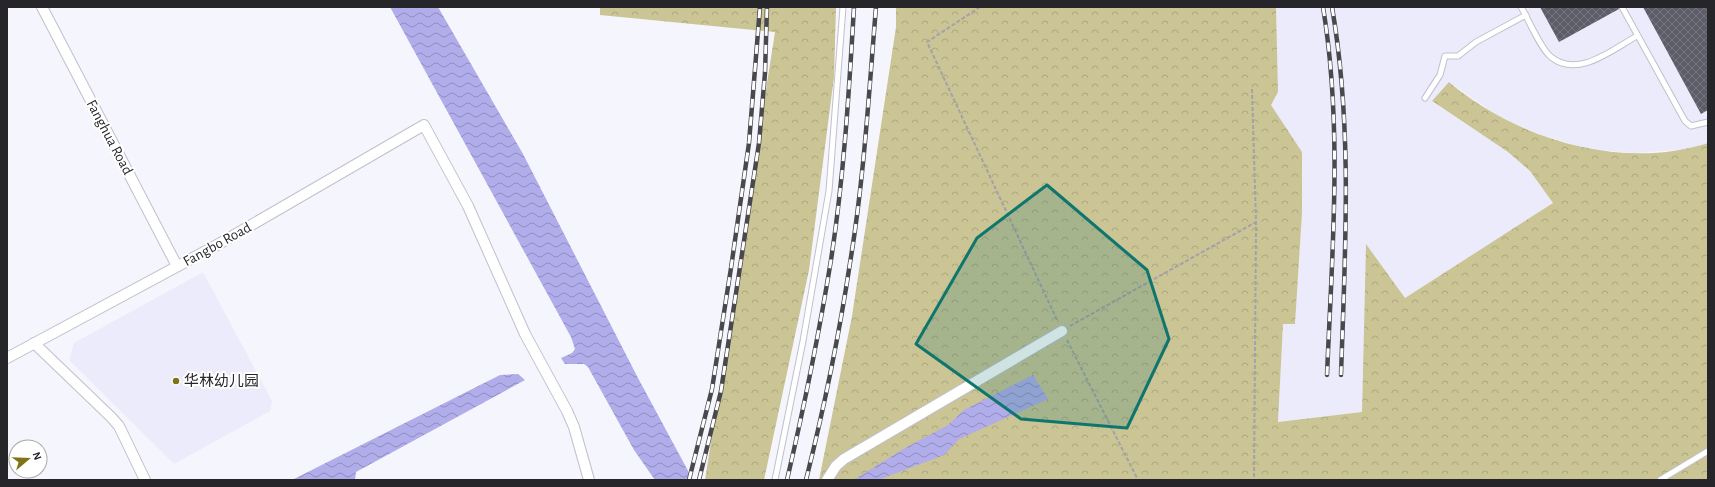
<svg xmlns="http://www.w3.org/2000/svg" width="1715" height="487" font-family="'Alegreya Sans','Noto Sans SC',sans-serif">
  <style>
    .built { fill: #ebebfc }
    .forest { fill: url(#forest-crowns) }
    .water { fill: url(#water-waves) }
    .building { fill: url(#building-cross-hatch) }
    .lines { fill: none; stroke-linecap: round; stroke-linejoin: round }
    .lane-casing { stroke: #c0c0ce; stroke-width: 7 }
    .street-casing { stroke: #c0c0ce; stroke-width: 12 }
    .path { stroke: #a2a2a8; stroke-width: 2; stroke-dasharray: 4 2; stroke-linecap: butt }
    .lane { stroke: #fff; stroke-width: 5 }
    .street { stroke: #fff; stroke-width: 10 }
    .rail-casing { stroke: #48484d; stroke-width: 4.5 }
    .rail { stroke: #fff; stroke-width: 3; stroke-dasharray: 9; stroke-linecap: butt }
    .marked { fill: #0f766e; fill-opacity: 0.2; stroke: #0f766e; stroke-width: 3; stroke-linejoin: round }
    .poi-dot { fill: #817315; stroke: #fff; stroke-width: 1.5 }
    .labels { text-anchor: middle; stroke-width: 4; stroke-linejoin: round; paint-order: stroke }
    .street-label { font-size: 15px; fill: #25252a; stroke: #fff }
    .poi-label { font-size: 15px; fill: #25252a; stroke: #fff; text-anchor: start }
  </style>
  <defs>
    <pattern id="forest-crowns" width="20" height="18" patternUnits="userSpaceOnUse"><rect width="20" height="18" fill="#cbc494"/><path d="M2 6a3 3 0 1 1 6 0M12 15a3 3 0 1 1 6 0" fill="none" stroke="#aea880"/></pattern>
    <pattern id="water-waves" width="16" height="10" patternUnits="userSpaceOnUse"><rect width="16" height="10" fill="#b0adea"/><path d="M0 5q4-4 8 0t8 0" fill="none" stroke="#8f8dbe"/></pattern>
    <pattern id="building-cross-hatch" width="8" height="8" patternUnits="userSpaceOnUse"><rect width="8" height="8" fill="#5d5d69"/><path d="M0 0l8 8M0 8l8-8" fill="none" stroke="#75757e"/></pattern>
  </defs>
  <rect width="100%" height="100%" fill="#f5f5fd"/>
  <g class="built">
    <polygon points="1276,7 1708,7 1708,143 1690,149 1634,153 1588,149 1542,135 1499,117 1449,82 1432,102 1508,152 1530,171 1553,203 1405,298 1366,244 1362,412 1278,422 1283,324 1295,324 1302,213 1302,152 1270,105 1278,92"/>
    <polygon points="203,272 272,401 270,411 174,464 69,360 74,343"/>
  </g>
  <g class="forest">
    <polygon points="600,7 836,7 834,77 809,270 764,480 705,480 775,32 600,15"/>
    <path d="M896,7H1276L1278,92L1271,105L1302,152V213L1295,324H1283L1278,422L1362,412L1366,244L1405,298L1553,203L1530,171L1508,152L1432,101L1449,82C1516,139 1622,171 1708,143V480H819L852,316L896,27Z"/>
  </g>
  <g class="water">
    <polygon points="390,7 438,7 523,154 638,378 693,480 655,480 634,450 588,367 584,364 565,364 561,358 572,353 575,349 571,337"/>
    <polygon points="518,374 525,380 356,472 355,480 292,480 500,375"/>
    <polygon points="1033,375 1048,399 959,439 944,455 878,480 855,479 905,448 948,425 964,410"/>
  </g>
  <g class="building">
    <polygon points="1540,7 1618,7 1619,9 1559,42"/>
    <polygon points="1643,7 1708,7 1708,110 1701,114"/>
  </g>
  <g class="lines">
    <defs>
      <g id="lane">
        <path d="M1521,7C1529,20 1540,48 1551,57C1578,79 1613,49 1637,36"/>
        <polyline points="1622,7 1685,121 1691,126 1708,122"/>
        <polyline points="1425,98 1440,75 1445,56 1458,56 1476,42 1526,15"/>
        <polyline points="775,480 803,341 829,191 843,7"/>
        <polyline points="1660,480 1708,451"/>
      </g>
      <g id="street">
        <polyline points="42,7 177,266"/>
        <polyline points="34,343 111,417 119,426 145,480"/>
        <polyline points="7,358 217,245 424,125 468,206 525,334 567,411 574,427 589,480"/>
        <polyline points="827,480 836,466 844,459 1062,331"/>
      </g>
    </defs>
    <use href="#lane" class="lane-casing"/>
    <use href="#street" class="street-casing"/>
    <g class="path">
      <polyline points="980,7 927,42 1058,322"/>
      <polyline points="1252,89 1256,222 1254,480"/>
      <polyline points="1070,326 1256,222"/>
      <polyline points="1067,340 1138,480"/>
    </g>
    <use href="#lane" class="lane"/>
    <use href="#street" class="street"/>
    <defs>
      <g id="rail">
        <path d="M1323,7C1343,128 1332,253 1327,375"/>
        <path d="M1332,7C1353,129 1345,252 1341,375"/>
        <polyline points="689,480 712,389 731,268 749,143 760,7"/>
        <polyline points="699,480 721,391 759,143 765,73 767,7"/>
        <path d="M787,480C804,407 819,334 831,260C844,176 849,92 854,7"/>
        <path d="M806,480C824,408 839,336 850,263C864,179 869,92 876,7"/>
      </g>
    </defs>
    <use href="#rail" class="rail-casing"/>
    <use href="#rail" class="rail"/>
  </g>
  <path class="marked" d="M1047,185L1147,270L1169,339L1127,428L1021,419L916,344L977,238Z"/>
  <circle class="poi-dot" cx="176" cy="381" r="4"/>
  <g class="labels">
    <g class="street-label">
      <text transform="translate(110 137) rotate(62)" y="5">Fanghua Road</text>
      <text transform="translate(217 244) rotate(-29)" y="5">Fangbo Road</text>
    </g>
    <g class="poi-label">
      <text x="184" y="386">华林幼儿园</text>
    </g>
  </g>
  <rect width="1715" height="487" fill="none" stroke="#25252a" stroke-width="16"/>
  <g transform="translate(28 459) rotate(71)"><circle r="19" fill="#ffffff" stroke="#a8a8aa"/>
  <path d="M0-3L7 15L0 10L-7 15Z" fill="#817315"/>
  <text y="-6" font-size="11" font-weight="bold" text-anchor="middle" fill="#25252a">N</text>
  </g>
</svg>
